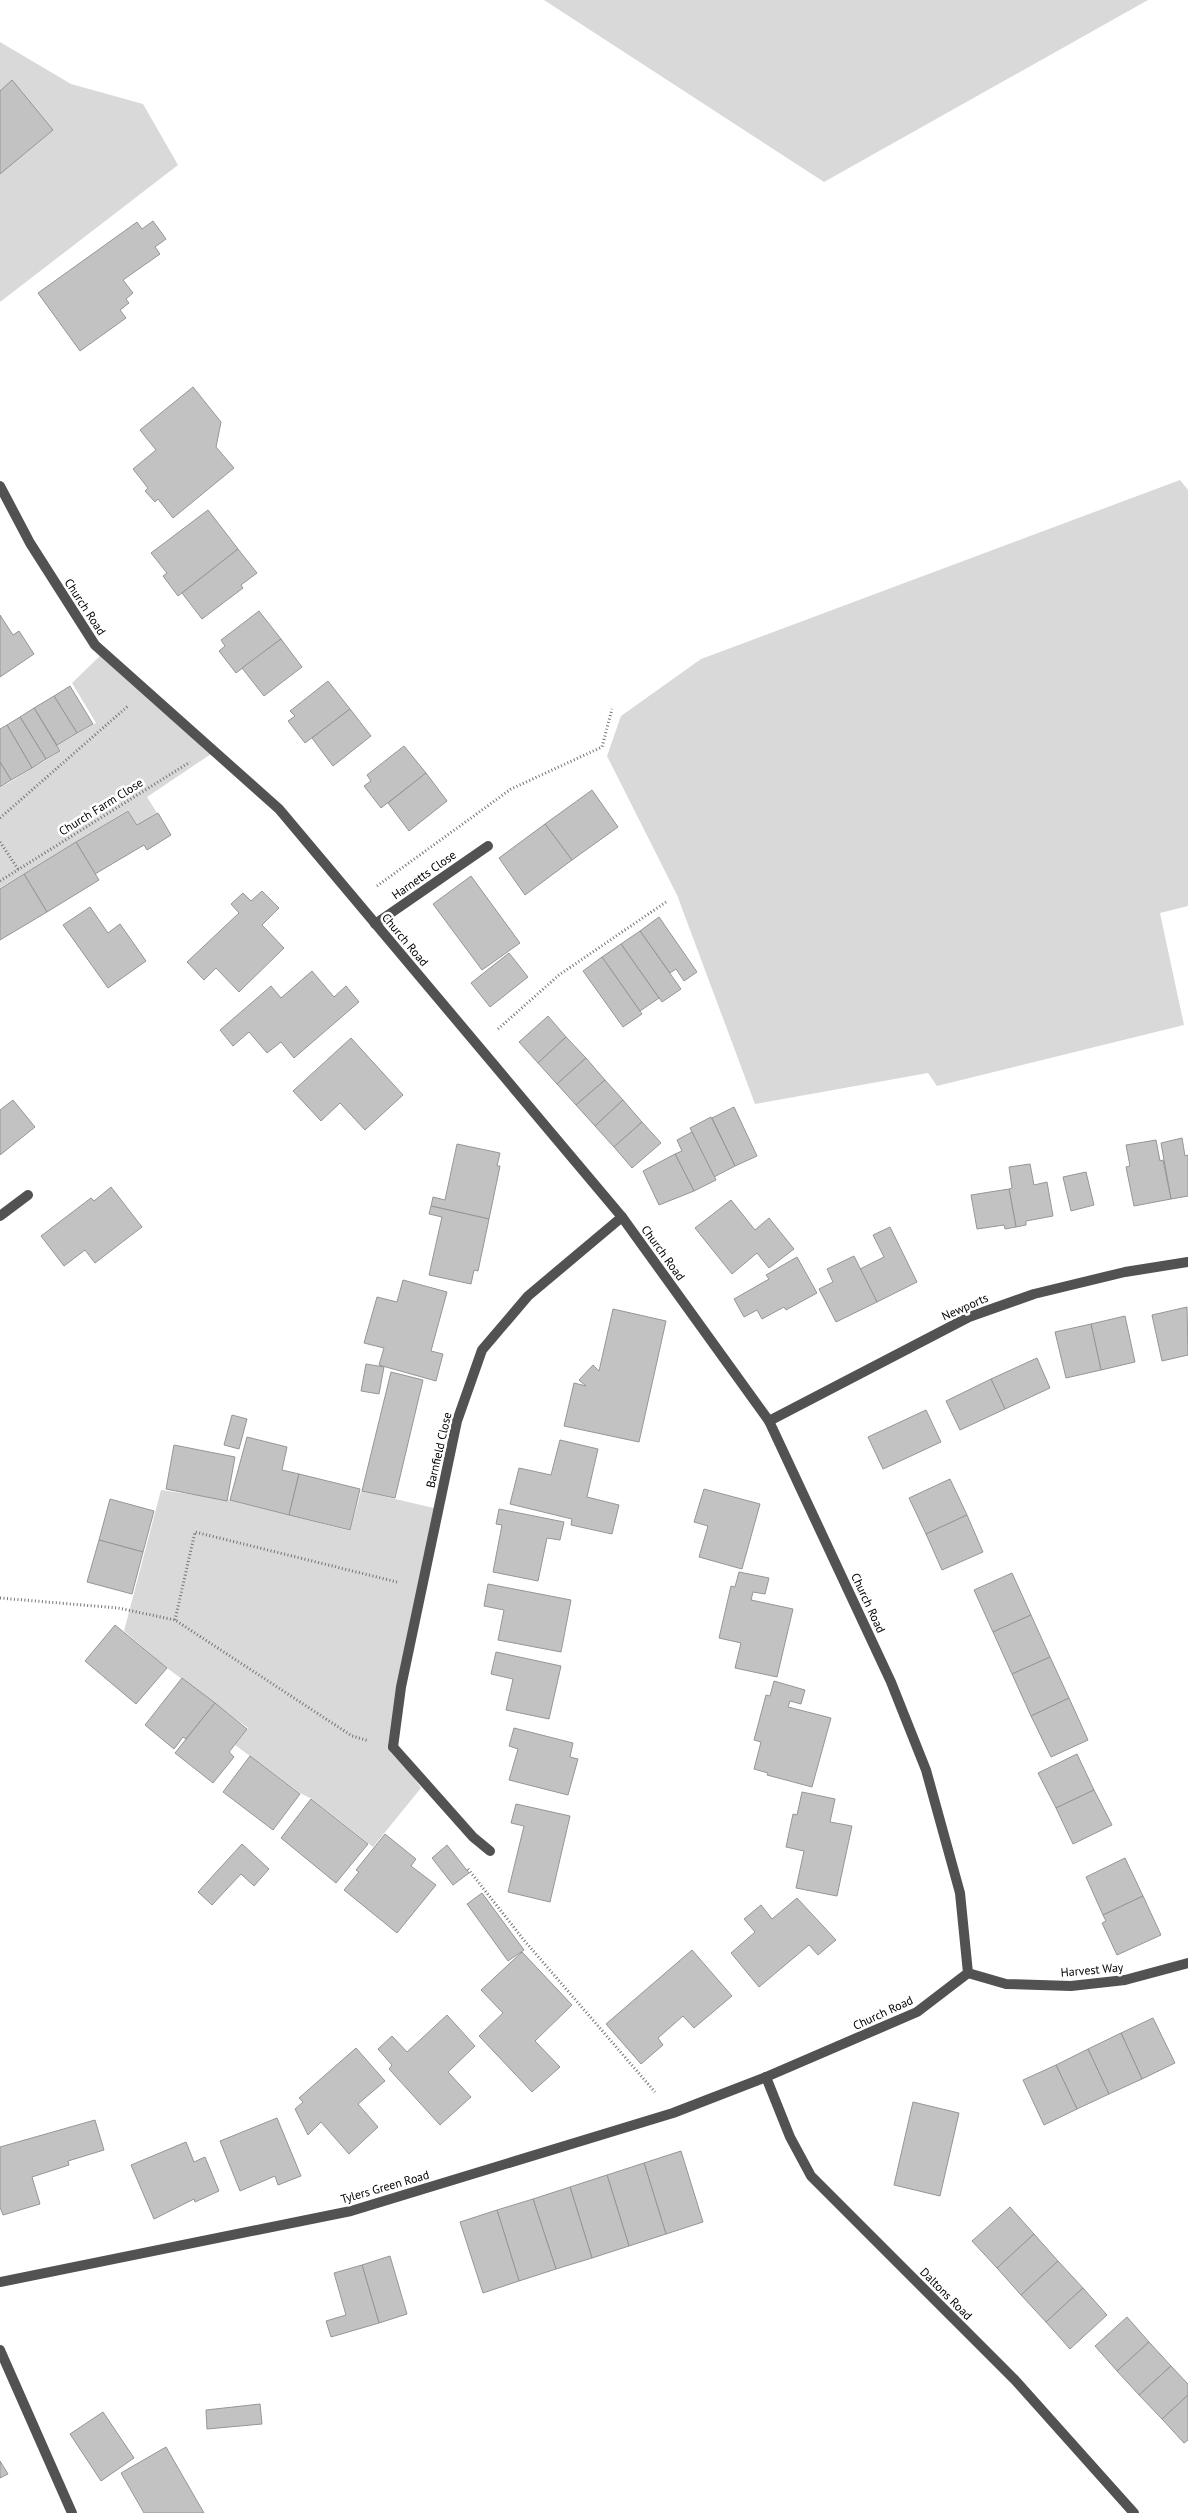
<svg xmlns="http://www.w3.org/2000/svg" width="1188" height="2513" font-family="'PT Sans',sans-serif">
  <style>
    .green { fill: #d9d9d9 }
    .building { fill: #c2c2c2; stroke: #969696 }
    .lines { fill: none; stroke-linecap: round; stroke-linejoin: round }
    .path { stroke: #747474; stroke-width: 3; stroke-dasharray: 1 2.5; stroke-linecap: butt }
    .service { stroke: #525252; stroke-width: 10 }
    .minor { stroke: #525252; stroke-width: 10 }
    .labels { text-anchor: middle; stroke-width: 5; stroke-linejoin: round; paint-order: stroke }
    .street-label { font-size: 12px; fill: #000; stroke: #fff }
  </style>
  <rect width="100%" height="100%" fill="#fff"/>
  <g class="green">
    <polygon points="544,0 1148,0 824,182"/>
    <polygon points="0,42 71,84 143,104 178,165 0,302"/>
    <polygon points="1180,480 1188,490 1188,906 1160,913 1184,1025 937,1086 928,1073 755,1104 677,895 607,756 621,716 701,659"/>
    <polygon points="102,654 214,752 147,797 157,813 138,825 128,810 0,888 0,788 61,751 57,745 96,723 72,683"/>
    <polygon points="161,1490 230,1500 350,1531 361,1491 438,1509 392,1747 421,1788 373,1847 312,1799 300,1793 235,1745 248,1728 167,1668 124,1631"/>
  </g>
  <g class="building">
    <polygon points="12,80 53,130 0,174 0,91"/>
    <polygon points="153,221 166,239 155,247 160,254 123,280 133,293 126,299 129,303 120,310 126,318 80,351 38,293 137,222 142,229"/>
    <polygon points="193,387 221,422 216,447 234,468 173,518 158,499 155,502 145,491 148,488 133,469 156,450 140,430"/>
    <polygon points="208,510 238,549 178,596 163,576 167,573 151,553"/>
    <polygon points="238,549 257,573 241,585 243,588 202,619 182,593"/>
    <polygon points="259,611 281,639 236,673 219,651 225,646 221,640"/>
    <polygon points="0,615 13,635 19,631 34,654 0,677"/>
    <polygon points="281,639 302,667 264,696 242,668"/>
    <polygon points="328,681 350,709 305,743 288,721 295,716 290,711"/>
    <polygon points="70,686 93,724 77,733 54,696"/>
    <polygon points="54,696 77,733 57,745 34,708"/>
    <polygon points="34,708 60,751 46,759 20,717"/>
    <polygon points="350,709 371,736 333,766 312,738"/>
    <polygon points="20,717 46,759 32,768 7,725"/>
    <polygon points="7,725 32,768 11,780 0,762 0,729"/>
    <polygon points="404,746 426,773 381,808 364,786 371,781 367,775"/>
    <polygon points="0,762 11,780 0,787"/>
    <polygon points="426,773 447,801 409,831 388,803"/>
    <polygon points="592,790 618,827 572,860 545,824"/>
    <polygon points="128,811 137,825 158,813 171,835 147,850 144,845 95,874 76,842"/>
    <polygon points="545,824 572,860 525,895 499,858"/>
    <polygon points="76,842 99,880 47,912 24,874"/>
    <polygon points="24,874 47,912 0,940 0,889"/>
    <polygon points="471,876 520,943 482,970 433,904"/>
    <polygon points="262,891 279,908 262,925 284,948 239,992 216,968 204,980 187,962 239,913 231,904 243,893 251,901"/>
    <polygon points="90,907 108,933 120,924 146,961 108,988 63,925"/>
    <polygon points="659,917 697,972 684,981 676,969 670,973 640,931"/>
    <polygon points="640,931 681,989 662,1002 621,944"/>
    <polygon points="621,944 659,998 640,1011 602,957"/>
    <polygon points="509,953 528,977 490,1007 471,983"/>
    <polygon points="602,957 642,1014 623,1027 583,971"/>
    <polygon points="312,971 334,997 346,986 359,1002 294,1058 281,1042 267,1053 249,1032 233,1046 220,1030 271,986 281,998"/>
    <polygon points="548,1016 566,1037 538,1063 519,1042"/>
    <polygon points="566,1037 586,1058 557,1084 538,1063"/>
    <polygon points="351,1038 403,1095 365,1130 340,1103 321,1121 293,1091"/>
    <polygon points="586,1058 605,1080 576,1105 557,1084"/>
    <polygon points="605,1080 623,1100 595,1126 576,1105"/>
    <polygon points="13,1100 35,1127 0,1155 0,1110"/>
    <polygon points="623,1100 642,1122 614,1147 595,1126"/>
    <polygon points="734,1107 757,1156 735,1166 712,1118"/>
    <polygon points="711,1117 735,1166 714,1177 690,1128"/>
    <polygon points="642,1122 661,1143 632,1168 614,1147"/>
    <polygon points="692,1132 716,1180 694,1191 675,1154 682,1151 677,1140"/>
    <polygon points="1182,1138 1185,1156 1188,1155 1188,1196 1171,1199 1161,1143"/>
    <polygon points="1156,1140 1160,1161 1163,1160 1171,1199 1134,1206 1126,1167 1130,1166 1126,1145"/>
    <polygon points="457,1144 500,1153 497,1166 500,1166 489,1219 431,1206 433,1197 445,1200"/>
    <polygon points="675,1154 694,1191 659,1205 643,1171"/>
    <polygon points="1030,1164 1034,1185 1047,1182 1053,1216 1026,1221 1026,1225 1016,1227 1009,1189 1012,1188 1009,1167"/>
    <polygon points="1086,1172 1094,1205 1071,1211 1063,1177"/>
    <polygon points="111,1187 142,1227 95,1263 85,1250 64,1266 41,1236 91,1198 94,1201"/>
    <polygon points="1009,1189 1016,1227 1005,1229 1004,1225 977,1229 971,1195"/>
    <polygon points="731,1200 755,1230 769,1218 794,1249 769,1268 757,1253 732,1274 695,1228"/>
    <polygon points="431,1206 489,1219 478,1271 474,1270 471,1284 429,1275 442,1217 429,1214"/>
    <polygon points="890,1227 917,1282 877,1302 860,1269 884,1257 873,1235"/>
    <polygon points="854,1256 877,1302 836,1322 819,1289 833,1282 827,1269"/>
    <polygon points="797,1257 817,1293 786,1310 784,1307 762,1319 757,1310 744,1317 734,1299 769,1279 766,1275"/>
    <polygon points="403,1280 447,1292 431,1351 443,1354 436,1381 379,1365 384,1348 364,1343 377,1297 397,1302"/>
    <polygon points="1187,1307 1188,1355 1162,1361 1152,1315"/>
    <polygon points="613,1309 666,1321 639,1442 564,1426 574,1383 586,1386 579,1380 593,1365 599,1371"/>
    <polygon points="1125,1316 1135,1362 1101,1370 1091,1324"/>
    <polygon points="1091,1324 1101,1370 1066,1378 1055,1332"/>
    <polygon points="1037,1358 1050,1388 1005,1409 991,1379"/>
    <polygon points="366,1364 384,1367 379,1394 361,1391"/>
    <polygon points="391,1372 423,1380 395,1498 362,1491"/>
    <polygon points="991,1379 1005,1409 960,1430 946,1401"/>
    <polygon points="926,1410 941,1442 883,1469 868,1437"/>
    <polygon points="232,1415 247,1419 239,1449 224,1445"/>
    <polygon points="247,1437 287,1447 282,1470 299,1474 289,1515 230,1500"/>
    <polygon points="560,1440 598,1449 587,1497 619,1505 612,1534 571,1525 572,1519 510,1504 519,1468 551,1475"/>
    <polygon points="174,1445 235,1457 227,1501 166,1489"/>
    <polygon points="299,1474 360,1489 350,1530 289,1515"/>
    <polygon points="950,1479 967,1515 926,1534 909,1498"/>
    <polygon points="704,1489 760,1504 742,1569 699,1557 708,1526 694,1522"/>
    <polygon points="110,1499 154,1511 143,1552 99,1540"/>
    <polygon points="499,1509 564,1522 560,1540 547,1538 538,1581 493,1572 502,1525 496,1524"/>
    <polygon points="967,1515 983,1552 942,1570 926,1534"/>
    <polygon points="99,1540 143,1552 132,1594 87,1582"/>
    <polygon points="739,1572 769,1578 765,1594 753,1592 751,1600 793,1609 777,1677 735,1668 741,1643 719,1638 731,1586 735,1587"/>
    <polygon points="1012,1573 1031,1615 993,1632 974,1590"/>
    <polygon points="488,1584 571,1600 561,1652 498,1640 504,1610 484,1606"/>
    <polygon points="1031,1615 1050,1657 1012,1674 993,1632"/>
    <polygon points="115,1625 167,1668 136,1704 85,1661"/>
    <polygon points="496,1652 561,1666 549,1719 506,1710 513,1679 491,1674"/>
    <polygon points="1050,1657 1069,1698 1031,1716 1012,1674"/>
    <polygon points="182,1678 215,1703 186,1739 183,1737 174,1749 145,1725"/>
    <polygon points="774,1681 805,1690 801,1704 790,1701 788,1707 831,1718 812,1787 767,1775 768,1773 754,1769 761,1742 754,1740 766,1695 770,1696"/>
    <polygon points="1069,1698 1088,1740 1051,1757 1031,1716"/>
    <polygon points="215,1703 247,1729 229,1752 234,1757 213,1783 175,1753"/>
    <polygon points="514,1728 573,1743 570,1757 578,1759 568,1795 509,1780 518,1749 509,1746"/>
    <polygon points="1077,1754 1094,1790 1056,1808 1038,1773"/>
    <polygon points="250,1756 300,1794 273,1830 223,1792"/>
    <polygon points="1094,1790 1112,1825 1073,1844 1056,1808"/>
    <polygon points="802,1792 835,1799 830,1822 852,1826 837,1896 796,1888 804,1851 786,1847 793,1814 797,1815"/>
    <polygon points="311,1799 368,1844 336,1883 281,1838"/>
    <polygon points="516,1804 570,1816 550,1902 508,1892 524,1826 511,1823"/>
    <polygon points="385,1834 416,1859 411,1866 436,1885 397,1933 344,1890 359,1872 356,1870"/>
    <polygon points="242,1844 269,1869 254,1886 241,1874 212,1905 198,1892"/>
    <polygon points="447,1845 469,1873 453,1885 432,1858"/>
    <polygon points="1125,1858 1143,1896 1103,1915 1086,1877"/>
    <polygon points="482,1893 524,1950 508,1961 467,1904"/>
    <polygon points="1143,1896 1161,1935 1117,1955 1102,1923 1106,1921 1103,1915"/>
    <polygon points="797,1898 836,1940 818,1955 809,1945 759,1987 731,1953 755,1932 744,1919 761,1905 772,1919"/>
    <polygon points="692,1950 732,1996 694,2028 683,2016 658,2038 663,2045 641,2064 606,2024"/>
    <polygon points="522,1952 572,2005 535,2041 560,2067 532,2092 479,2036 503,2013 481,1990"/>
    <polygon points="447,2015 475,2046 448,2072 471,2097 440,2125 389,2069 392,2065 378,2049 392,2036 407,2052"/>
    <polygon points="1153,2018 1175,2063 1142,2079 1121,2033"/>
    <polygon points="1121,2033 1142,2079 1109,2094 1088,2049"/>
    <polygon points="356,2048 385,2081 358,2104 378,2127 349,2154 321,2122 308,2135 295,2109 303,2102 299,2098"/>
    <polygon points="1088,2049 1109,2094 1077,2109 1056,2065"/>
    <polygon points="1056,2065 1077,2109 1044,2125 1023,2080"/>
    <polygon points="913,2102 959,2113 940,2196 894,2185"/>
    <polygon points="277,2118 301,2176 278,2185 275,2176 240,2191 220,2141"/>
    <polygon points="95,2120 104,2150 68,2161 69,2165 32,2177 40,2204 3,2215 0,2207 0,2147"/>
    <polygon points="186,2142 194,2162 205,2157 219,2191 195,2202 194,2199 154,2219 131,2165"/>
    <polygon points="681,2151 703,2222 666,2234 644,2163"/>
    <polygon points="644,2163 666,2234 629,2246 607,2175"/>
    <polygon points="607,2175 629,2246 592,2258 570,2187"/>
    <polygon points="570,2187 592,2258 556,2269 533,2199"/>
    <polygon points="533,2199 556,2269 519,2281 497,2210"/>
    <polygon points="1010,2207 1034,2234 997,2268 972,2241"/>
    <polygon points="497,2210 519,2281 483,2293 460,2222"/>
    <polygon points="1034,2234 1058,2261 1021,2295 997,2268"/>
    <polygon points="390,2256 407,2314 379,2323 362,2265"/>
    <polygon points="1058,2261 1083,2288 1046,2322 1021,2295"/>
    <polygon points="362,2265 379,2323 331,2337 326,2321 346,2315 334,2273"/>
    <polygon points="1083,2288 1107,2315 1070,2349 1046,2322"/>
    <polygon points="1127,2317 1149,2342 1117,2371 1095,2346"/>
    <polygon points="1149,2342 1171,2366 1139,2395 1117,2371"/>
    <polygon points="1171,2366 1188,2384 1188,2395 1162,2419 1139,2395"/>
    <polygon points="1188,2395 1188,2440 1184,2443 1162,2419"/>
    <polygon points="260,2404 262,2424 207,2429 206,2410"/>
    <polygon points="103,2412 134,2458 101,2481 70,2434"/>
    <polygon points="166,2447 204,2513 144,2513 121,2473"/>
    <polygon points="0,2461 8,2474 0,2478"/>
  </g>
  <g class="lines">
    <g class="path">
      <polyline points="0,818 128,706"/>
      <polyline points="0,842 18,869"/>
      <polyline points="0,881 190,762"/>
      <polyline points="377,886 511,789 602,747 612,709"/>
      <polyline points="498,1029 559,975 666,902"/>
      <polyline points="0,1598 118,1608 175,1620 352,1736 369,1741"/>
      <polyline points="175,1620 195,1532 397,1582"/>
      <polyline points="468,1869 523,1939 655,2092"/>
    </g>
    <g class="service">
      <polyline points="393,1747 473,1837 490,1851"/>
      <polyline points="0,2350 72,2513"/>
    </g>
    <g class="minor">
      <polyline points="0,486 30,543 95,645 279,809 622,1217 769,1421 891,1682 926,1770 960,1893 968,1973 917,2012 766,2077 673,2113 351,2211 0,2282"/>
      <polyline points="375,924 488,846"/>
      <polyline points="0,1216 28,1195"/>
      <polyline points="769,1421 969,1317 1034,1294 1125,1272 1188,1262"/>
      <polyline points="393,1747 401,1687 457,1421 482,1350 528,1296 622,1217"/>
      <polyline points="968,1973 1006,1984 1071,1986 1125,1980 1188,1963"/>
      <polyline points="766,2077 790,2137 811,2176 1015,2380 1134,2513"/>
    </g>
  </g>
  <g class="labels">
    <g class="street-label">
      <text transform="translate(85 607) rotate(57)" y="4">Church Road</text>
      <text transform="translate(101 807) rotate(-32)" y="4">Church Farm Close</text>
      <text transform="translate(424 875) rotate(-35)" y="4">Harnetts Close</text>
      <text transform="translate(405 940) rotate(50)" y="4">Church Road</text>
      <text transform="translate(663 1253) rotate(54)" y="4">Church Road</text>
      <text transform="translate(965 1307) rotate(-24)" y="4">Newports</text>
      <text transform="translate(439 1450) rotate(-77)" y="4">Barnfield Close</text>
      <text transform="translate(868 1603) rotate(65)" y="4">Church Road</text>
      <text transform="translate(1092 1970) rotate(-5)" y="4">Harvest Way</text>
      <text transform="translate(883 2013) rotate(-25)" y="4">Church Road</text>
      <text transform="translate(385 2187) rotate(-16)" y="4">Tylers Green Road</text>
      <text transform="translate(946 2294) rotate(45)" y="4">Daltons Road</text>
    </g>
  </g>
</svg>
